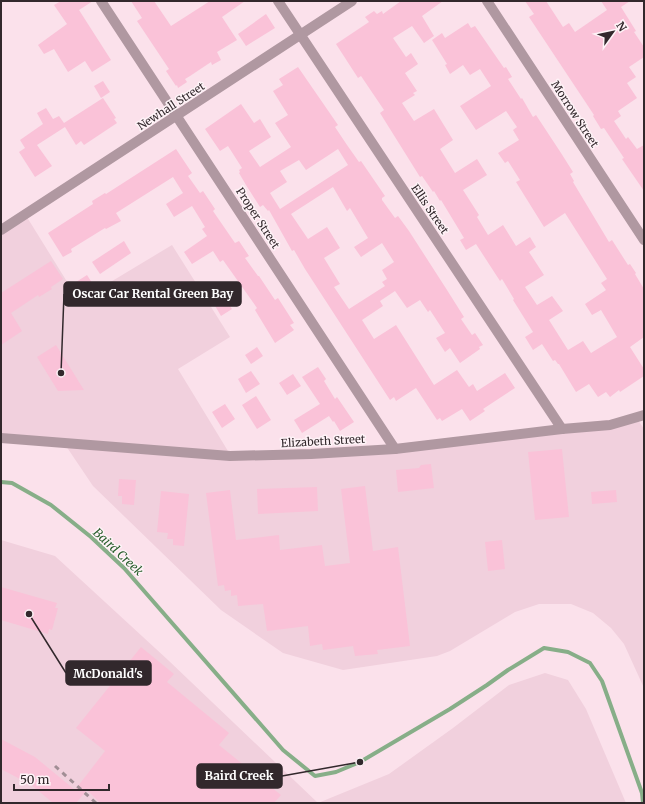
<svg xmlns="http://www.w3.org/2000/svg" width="645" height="804" font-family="Merriweather,serif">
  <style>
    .built { fill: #f1d0dd }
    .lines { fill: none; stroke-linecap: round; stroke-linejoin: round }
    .stream { stroke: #87ae88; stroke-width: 4 }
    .building { fill: #fac2d8; fill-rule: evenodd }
    .minor { stroke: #b098a1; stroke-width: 10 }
    .rail { stroke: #a18e95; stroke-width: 3; stroke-dasharray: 5 5; stroke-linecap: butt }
    .labels { text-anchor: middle; stroke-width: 3; stroke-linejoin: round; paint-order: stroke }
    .street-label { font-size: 11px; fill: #32282c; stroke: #fef3f7 }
    .water-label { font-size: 12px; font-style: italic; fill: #255c29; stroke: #fef3f7 }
    .leader { fill: none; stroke: #32282c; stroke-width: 1.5 }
    .callout-dot { fill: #32282c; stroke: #fef3f7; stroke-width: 1.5 }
    .callout { fill: #32282c; stroke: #32282c; stroke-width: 1.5 }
    .callout-label { font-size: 12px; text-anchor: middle; font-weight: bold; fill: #fff }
  </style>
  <rect width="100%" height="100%" fill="#fbe1eb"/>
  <g class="built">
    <polygon points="25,214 79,301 172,245 230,337 178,369 231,456 311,454 636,417 644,429 644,688 624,644 611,628 593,613 571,604 539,604 515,612 450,651 437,656 343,670 283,653 221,610 93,486 64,443 1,438 1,230"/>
    <polygon points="1,540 55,556 168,660 318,803 389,774 453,728 509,685 545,673 568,680 586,709 626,803 1,803"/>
  </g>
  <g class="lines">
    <polyline class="stream" points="1,482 12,483 51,505 91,537 124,568 283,750 315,776 336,772 360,762 450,709 487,685 508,670 544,648 568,652 590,663 602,681 642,793 643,803"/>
  </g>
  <g class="building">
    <polygon points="61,1 93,1 79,10 111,60 92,72 85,61 68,72 54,49 44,54 38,45 67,24 54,5"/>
    <polygon points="131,1 154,1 171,26 210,1 245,1 222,17 237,40 217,52 221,60 212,65 211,62 190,76 185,79 187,82 178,88 177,85 176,86 166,71 169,69 137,21 142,18"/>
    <polygon points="401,1 443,1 422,16 434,36 424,43 412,26 393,38 406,57 411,53 418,64 405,73 417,91 413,93 415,95 402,103 414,121 434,109 453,140 440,149 455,173 477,159 487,175 463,190 479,215 477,217 488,235 503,225 516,246 530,237 536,247 529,252 544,275 525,287 537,305 552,296 563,311 549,320 568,350 583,341 591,353 617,337 601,310 592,315 585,304 606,290 601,283 607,279 565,213 544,227 516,182 520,180 508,161 505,163 498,153 519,140 513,130 517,127 506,111 476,130 460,106 491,86 480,69 470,75 463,65 450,74 445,65 447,64 432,40 442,33 445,38 468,23 471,28 475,26 504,68 506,67 512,77 508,79 521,99 522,98 533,117 536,115 561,153 573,172 570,174 574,181 573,182 609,242 612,240 628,265 630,264 636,273 635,274 644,289 644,337 630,347 644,369 644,376 620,392 619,390 610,397 606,392 598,397 589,384 576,392 559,364 558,364 555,360 553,361 542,344 533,350 525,337 533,332 513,300 514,299 502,279 500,281 476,244 466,250 460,240 464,238 461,233 441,200 440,201 434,191 433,192 422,176 420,177 380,113 384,110 361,76 358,78 336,44 369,22 365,17 374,11 377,14 382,11 383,14"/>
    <polygon points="525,1 546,1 563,27 569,23 575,32 607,10 601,1 630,1 621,7 636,31 634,32 644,47 644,57 629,67 636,77 627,83 637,98 618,111 621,116 614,121 626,139 628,137 637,149 644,145 644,191 622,159 624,158 604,128 601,129 593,116 594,115 529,17 534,14"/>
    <polygon points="266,14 275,28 246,46 238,34"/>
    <path d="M298,67L338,125L335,127L347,145L359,162L361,161L385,196L382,198V200L395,218L398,216L409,231L447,290L464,317L461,319L472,335L475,333L483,345L479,347L480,349L460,363L450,348L445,352L436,338L445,333L430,310L428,312L420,300L407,308L395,291L380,301L383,306L362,320L374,339L396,325L434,385L457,370L469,387L473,384L477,391L505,373L515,388L483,409L485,411L470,421L462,409L442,421L440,418L437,420L416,388L396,401L394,397L390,400L305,269L294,250L292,251L269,210L268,211L263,205L260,207L246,185L239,173L240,172L239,170L242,168L228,146L220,151L205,129L241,104L254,123L260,119L271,137L249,151L260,167L291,147L275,123L288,115L273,91L283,85L279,79ZM338,149L348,165L280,209L270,193L287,182L280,171L299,160L306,170ZM333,187L347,211L350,208L368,238L354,247L361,257L382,243L394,262L382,270L387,279L382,282L385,286L349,309L334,287L340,284L324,258L340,248L327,227L308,239L291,214Z"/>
    <polygon points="103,81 110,92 101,98 94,86"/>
    <polygon points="103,98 116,118 114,119 117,123 84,145 81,141 76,145 65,127 37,145 52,166 35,177 19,152 25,148 20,140 43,124 37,113 46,108 53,119 59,116 64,123"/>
    <polygon points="176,149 192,173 188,176 200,193 203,191 215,209 213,211 235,243 239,241 249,256 245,258 258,276 259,276 275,300 278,298 294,323 290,325 294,330 275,343 255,310 257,308 223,260 220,262 213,251 192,264 184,252 207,236 202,229 205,227 192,206 174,217 166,204 183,193 173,177 116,213 121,221 106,229 105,228 71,249 72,252 63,257 48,233 93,204 92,201 105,193 106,194"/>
    <polygon points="124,241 131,253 100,274 92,262"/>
    <polygon points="51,261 63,279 51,287 52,289 39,297 38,295 11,313 22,331 1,345 1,293"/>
    <polygon points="87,275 94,286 83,293 76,282"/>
    <polygon points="224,298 232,309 221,316 214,304"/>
    <polygon points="56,345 84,390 58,391 37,357"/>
    <polygon points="257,347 263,356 251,364 245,355"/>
    <polygon points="318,367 326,379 324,381 335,399 337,397 354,422 340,431 334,421 333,422 329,416 302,433 294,420 320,404 302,377"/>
    <polygon points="251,371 260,384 246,393 238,379"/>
    <polygon points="293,374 301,386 287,395 279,383"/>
    <polygon points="256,396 271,420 257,429 242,405"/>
    <polygon points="225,404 235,419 222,428 212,412"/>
    <polygon points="562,449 569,517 535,520 528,452"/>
    <polygon points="431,464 434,488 398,492 396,470 419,468 421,465"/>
    <polygon points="119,479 136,480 134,505 122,504 122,496 118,496"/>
    <polygon points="365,486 373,551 398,547 410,646 377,650 378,654 355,656 353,646 323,650 322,644 310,646 308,626 267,631 263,604 238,606 237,595 231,596 231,590 225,591 224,585 218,586 206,493 230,490 236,540 279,535 280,550 322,545 325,566 350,563 341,489"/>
    <polygon points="317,487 318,511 258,514 257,489"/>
    <polygon points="616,490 617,502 592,504 591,492"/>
    <polygon points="161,491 189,494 184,546 173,545 173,539 167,539 168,533 157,532"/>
    <polygon points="502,540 505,569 488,571 485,542"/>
    <polygon points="1,587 57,603 55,608 58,608 52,630 49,629 48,634 1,620"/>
    <polygon points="141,647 174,674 167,682 229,733 219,745 281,795 274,803 100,803 87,790 76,803 53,803 22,777 20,779 1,769 1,739 35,757 75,790 105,751 76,728"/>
  </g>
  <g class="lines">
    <g class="minor">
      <polyline points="101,1 395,449"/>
      <polyline points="278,1 562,429"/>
      <polyline points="487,1 644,240"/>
      <polyline points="1,230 352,1"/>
      <polyline points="1,438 230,456 311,454 395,449 562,429 610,425 644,415"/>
    </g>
    <polyline class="rail" points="55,766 96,803"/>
  </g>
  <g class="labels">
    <g class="street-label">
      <text transform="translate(171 106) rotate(-33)" y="4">Newhall Street</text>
      <text transform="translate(575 114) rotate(57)" y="4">Morrow Street</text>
      <text transform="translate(430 209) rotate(56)" y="4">Ellis Street</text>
      <text transform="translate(258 218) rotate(57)" y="4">Proper Street</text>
      <text transform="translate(323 441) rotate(-3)" y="4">Elizabeth Street</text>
    </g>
    <g class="water-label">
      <text transform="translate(118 552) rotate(43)" y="4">Baird Creek</text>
    </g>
  </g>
  <path class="leader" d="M61 373L64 294M29 614L66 673M360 762L282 776"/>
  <g class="callout-dot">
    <circle cx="61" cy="373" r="4"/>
    <circle cx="29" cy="614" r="4"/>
    <circle cx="360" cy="762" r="4"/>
  </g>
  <g class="callout">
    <rect x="64" y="282" width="177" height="24" rx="4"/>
    <rect x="66" y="661" width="85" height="24" rx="4"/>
    <rect x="197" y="764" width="85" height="24" rx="4"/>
  </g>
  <g class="callout-label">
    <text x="153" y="298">Oscar Car Rental Green Bay</text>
    <text x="108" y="678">McDonald's</text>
    <text x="239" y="780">Baird Creek</text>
  </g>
  <rect width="645" height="804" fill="none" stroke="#32282c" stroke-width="4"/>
  <g transform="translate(613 32) rotate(57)" stroke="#fef3f7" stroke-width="3" paint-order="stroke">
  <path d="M0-3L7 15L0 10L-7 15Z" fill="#32282c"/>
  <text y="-6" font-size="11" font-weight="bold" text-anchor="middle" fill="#32282c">N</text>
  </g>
  <path d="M14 784v6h95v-6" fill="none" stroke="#32282c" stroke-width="2"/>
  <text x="20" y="784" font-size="12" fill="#32282c" stroke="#fef3f7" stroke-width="3" paint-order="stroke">50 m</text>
</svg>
